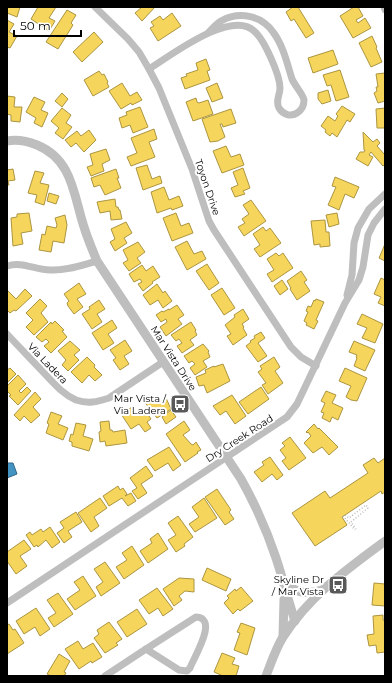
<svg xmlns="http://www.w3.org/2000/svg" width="392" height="683" font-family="Montserrat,sans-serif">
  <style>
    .homes { fill: #f6d55c; stroke: #ac9540 }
    .schools { fill: #4393c3; stroke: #2f6788 }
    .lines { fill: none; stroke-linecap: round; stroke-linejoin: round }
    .path { stroke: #b9b9b9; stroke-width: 1.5; stroke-dasharray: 1 2; stroke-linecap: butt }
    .minor { stroke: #bebebe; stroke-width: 7 }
    .tertiary { stroke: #bebebe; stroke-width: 9 }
    .labels { text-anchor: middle; stroke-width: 4; stroke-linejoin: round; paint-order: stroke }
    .street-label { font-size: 10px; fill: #000; stroke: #fff }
    .poi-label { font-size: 10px; fill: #000; stroke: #fff; text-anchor: end }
  </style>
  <rect width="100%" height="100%" fill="#fff"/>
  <g class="homes">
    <polygon points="7,7 20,7 17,17 7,13"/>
    <polygon points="38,7 56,7 49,18 55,21 49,31 31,19"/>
    <polygon points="142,7 155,7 142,21 135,13"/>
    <polygon points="293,7 298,7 314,33 306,38 294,19 291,21 286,12"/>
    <polygon points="354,7 358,7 363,16 356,20 358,23 365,18 371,28 353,38 340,16"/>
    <polygon points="67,10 76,15 71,23 73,25 58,49 46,42"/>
    <polygon points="172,13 181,26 158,41 150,28 154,26 151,22 160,16 163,20"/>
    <polygon points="7,20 14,24 9,32 17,36 10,48 7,47"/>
    <polygon points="94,32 103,42 82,62 73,52"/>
    <polygon points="372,36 377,47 376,48 382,62 371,67 359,43"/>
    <polygon points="333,50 338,64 313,73 308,58"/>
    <polygon points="206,59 210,70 207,71 210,80 185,89 181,78 187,76 186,74 198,70 196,63"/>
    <polygon points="340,70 349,97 336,101 331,85 327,86 323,75"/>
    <polygon points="99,71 102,75 104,74 108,82 107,83 109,87 93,96 84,80"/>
    <polygon points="385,73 385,101 378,103 374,93 377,91 376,87 378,87 376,74"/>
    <polygon points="122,83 130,96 137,92 142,100 132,105 131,103 121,109 109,91"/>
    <polygon points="217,83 223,98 212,102 206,88"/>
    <polygon points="328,90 331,101 322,104 318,99 318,93"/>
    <polygon points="62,93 68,99 62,107 55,101"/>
    <polygon points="7,96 15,97 14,107 22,107 20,122 11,121 11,115 7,114"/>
    <polygon points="34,97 45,102 41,110 48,113 42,127 34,123 36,118 26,112"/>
    <polygon points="196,98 197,102 199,103 208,100 213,114 193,121 186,102"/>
    <polygon points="342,106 355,114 350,122 347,120 337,137 332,133 330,136 325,132 326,130 321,126 328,116 335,121 338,116 336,114"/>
    <polygon points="140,107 148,127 133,133 130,125 122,128 119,118 127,115 126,112"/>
    <polygon points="62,108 71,115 66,123 72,127 63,139 55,133 59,128 51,121"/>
    <polygon points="385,108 385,128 377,128 376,109"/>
    <polygon points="231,109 236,123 223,127 222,124 220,124 225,137 218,141 210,142 202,119"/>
    <polygon points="154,129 157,139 149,142 155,157 131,166 127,157 137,153 131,138"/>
    <polygon points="89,130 96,140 84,152 76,143 71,147 65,140 77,131 81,136"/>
    <polygon points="363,132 373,142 377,139 380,143 377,146 385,155 385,164 383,166 371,152 369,155 373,157 368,166 356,159 360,152 364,152 365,150 364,150"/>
    <polygon points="226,146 231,157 240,154 244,165 222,173 213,151"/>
    <polygon points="106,149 110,160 102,164 104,171 91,176 87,167 93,165 90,154"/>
    <polygon points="147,165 152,179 160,176 162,183 143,190 136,168"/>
    <polygon points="243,168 250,188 243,191 245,194 235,197 231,188 238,185 233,172"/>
    <polygon points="13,169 15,180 8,181 9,185 7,185 7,170"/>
    <polygon points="116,169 119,178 117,178 121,188 105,195 100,185 94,187 91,178"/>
    <polygon points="35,171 44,173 40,183 49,185 44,205 35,202 37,195 28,193"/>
    <polygon points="335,177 359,187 354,198 345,194 339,210 328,205 336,187 332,186"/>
    <polygon points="164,187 169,200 179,196 183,206 172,210 171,208 157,213 151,192"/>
    <polygon points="49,193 59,196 56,204 47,201"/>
    <polygon points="115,199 116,207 118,207 119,210 120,210 122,219 111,220 110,211 100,213 97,202"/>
    <polygon points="251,200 266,221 244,236 238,227 245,223 242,219 249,214 243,205"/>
    <polygon points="29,213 32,231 21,233 23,244 13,246 11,218 17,217 17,214"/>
    <polygon points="176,213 181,226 189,223 193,233 172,241 163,218"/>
    <polygon points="337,213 339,224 329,227 326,215"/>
    <polygon points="65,215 67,225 64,243 53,241 51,252 39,250 42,234 45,235 47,226 56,228 57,225 55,218"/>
    <polygon points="325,220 326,232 329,232 330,246 320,247 320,244 314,245 311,221"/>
    <polygon points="126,222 132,233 124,238 127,243 115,251 110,242 115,239 111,229"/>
    <polygon points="263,227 266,231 270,228 281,243 260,257 254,249 260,245 253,234"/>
    <polygon points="187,241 194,254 202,251 206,259 187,270 175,247"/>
    <polygon points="138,242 145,252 137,258 141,263 129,271 123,263 128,260 123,250"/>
    <polygon points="385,244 385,261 379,258"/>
    <polygon points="276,253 279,256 283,253 293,268 272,282 267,274 274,270 267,259"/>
    <polygon points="207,264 219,283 209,290 196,271"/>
    <polygon points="142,265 146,271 153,266 160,277 152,282 153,283 143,291 138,284 142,282 140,279 134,282 129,274"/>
    <polygon points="301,271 307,280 304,282 310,291 297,300 290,289 291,288 287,281"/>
    <polygon points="381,278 385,280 385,306 378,303 381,297 374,294"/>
    <polygon points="282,280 288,289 280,295 274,286"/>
    <polygon points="79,283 86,294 77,299 83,307 74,314 68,306 67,303 69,301 64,294"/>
    <polygon points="157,284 163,293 165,291 172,301 163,308 158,300 150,305 143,295"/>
    <polygon points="222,288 235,308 224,315 211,295"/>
    <polygon points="25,289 32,296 16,311 14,310 10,313 7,310 7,292 8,291 16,299"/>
    <polygon points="40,299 47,306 41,313 48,322 34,335 26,327 33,320 26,313"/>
    <polygon points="316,299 324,302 316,320 318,321 314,329 306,325 307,323 304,321 308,312 306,311 308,306 311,307 314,300 315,301"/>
    <polygon points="99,300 105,309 97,314 102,322 92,329 82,314 90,309 89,307"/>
    <polygon points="177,305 184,315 178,319 182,324 166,336 160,327 167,322 166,319 161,322 156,315 162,311 163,312 169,309 169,310"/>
    <polygon points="243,309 249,319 242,324 244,327 243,328 247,335 233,345 227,336 231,334 225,325 235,317 234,315"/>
    <polygon points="362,314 383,324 375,343 362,338 367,328 357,324"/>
    <polygon points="112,320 117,328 108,334 114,343 103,350 92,333"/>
    <polygon points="55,321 64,330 62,331 67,337 51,353 44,346 49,342 46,339 42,342 36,337 51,322 52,324"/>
    <polygon points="191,322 196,330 195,331 197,335 190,340 194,345 182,353 177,346 182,343 179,339 176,341 171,335"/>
    <polygon points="261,332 265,338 258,343 267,356 258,362 246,346 251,342 250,341 255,338 254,336"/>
    <polygon points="125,340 132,351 124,356 129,364 120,370 113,360 116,358 110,350"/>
    <polygon points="70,341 80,350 74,355 79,360 68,371 62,365 66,360 58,351"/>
    <polygon points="354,341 375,350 365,371 354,366 357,358 356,357 357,355 349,352"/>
    <polygon points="203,344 209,351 208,352 210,357 203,361 207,367 195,375 190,368 195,364 192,361 189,363 184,356"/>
    <polygon points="87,357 95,365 94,367 102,375 95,381 89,375 82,383 71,372"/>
    <polygon points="274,357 280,367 275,371 283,383 268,394 262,385 266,383 258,372 262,369 260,366"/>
    <polygon points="223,364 230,381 207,393 204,385 199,386 196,377 206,373 205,370 214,366 214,367"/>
    <polygon points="10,368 16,374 7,383 7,370"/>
    <polygon points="345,368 367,378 357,401 351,400 346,397 351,386 339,381"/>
    <polygon points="18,375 26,384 19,391 21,393 27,387 31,391 18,405 9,396 11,395 7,391 7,386"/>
    <polygon points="261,387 269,399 248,414 239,402"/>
    <polygon points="326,391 336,395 332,403 343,408 338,420 332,417 330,422 322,418 324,413 321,412 325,403 321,401"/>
    <polygon points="35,392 41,399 33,407 40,415 31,423 24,416 20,421 14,415"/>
    <polygon points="150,395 156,402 158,403 166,398 171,409 157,418 143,400"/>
    <polygon points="232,395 246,416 235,424 226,411 220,415 213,406"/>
    <polygon points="132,407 137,415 145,410 151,419 147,422 151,428 145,432 139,424 131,429 121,414"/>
    <polygon points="171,410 176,417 166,424 162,417"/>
    <polygon points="51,412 62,416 58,424 68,428 63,440 46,433 49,424 47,423"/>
    <polygon points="109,421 110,430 112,430 113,432 125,430 127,443 106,446 105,441 100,442 99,432 101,431 100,422"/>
    <polygon points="184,421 190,430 183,435 191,444 193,445 196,442 201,450 197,452 198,453 185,462 166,434"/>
    <polygon points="76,423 86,425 83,436 93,439 89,451 72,446 72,442 69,441 71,434 73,435"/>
    <polygon points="314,424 318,429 319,428 338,447 329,455 322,447 313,453 304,443 311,436 308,432 307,433 306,432"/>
    <polygon points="290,437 306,458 289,470 282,461 286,458 280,450 285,446 282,443"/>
    <polygon points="169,447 181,465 173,471 168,463 155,471 147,460"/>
    <polygon points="270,457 283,475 277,480 272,474 262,482 254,472 264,465 262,462"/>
    <polygon points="374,458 378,463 385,458 385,492 382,494 381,491 342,517 347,525 315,546 292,513 325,491 330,498 368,473 363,465"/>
    <polygon points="146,466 153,476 141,484 147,493 138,499 132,491 137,488 130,478"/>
    <polygon points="118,486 120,490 123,488 127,494 125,496 131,493 136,501 128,506 122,498 109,506 103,496"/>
    <polygon points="217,489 231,510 229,512 234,519 225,525 205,497"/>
    <polygon points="100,498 107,508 94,517 99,526 91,532 78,513"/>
    <polygon points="204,498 217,518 195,532 189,524 199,517 192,507"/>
    <polygon points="76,512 82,522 68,531 72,537 64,543 57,533 64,528 60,522"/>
    <polygon points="178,516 193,537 184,544 185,546 176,552 168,540 176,535 168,523"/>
    <polygon points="50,527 60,542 52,548 46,540 38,547 37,545 34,547 26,535 30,532 32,535 41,529 43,532"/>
    <polygon points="158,533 168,549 148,563 140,551 152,543 150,539"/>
    <polygon points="24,540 31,549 20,556 27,566 16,574 7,561 7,552"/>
    <polygon points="132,546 144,565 124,579 116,567 127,560 122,553"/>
    <polygon points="105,562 120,583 101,596 96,587 103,582 94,569"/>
    <polygon points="207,568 231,579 226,591 202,580"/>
    <polygon points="83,576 96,596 75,610 67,599 80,590 74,582"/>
    <polygon points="179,578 194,579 194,592 185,591 179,596 182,600 174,606 163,589"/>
    <polygon points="374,583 385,584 385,606 372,605"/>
    <polygon points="241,587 253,601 240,611 238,609 233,614 224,603 229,598 227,596 235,589 236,591"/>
    <polygon points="157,588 173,609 163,616 158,608 149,614 139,600"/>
    <polygon points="58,593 73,614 54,627 48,618 56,613 47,600"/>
    <polygon points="36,608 50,629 40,636 35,627 24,634 16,621"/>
    <polygon points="137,609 147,624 127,637 117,622"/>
    <polygon points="383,615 383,620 385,620 385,652 377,653 376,645 369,646 367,635 374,634 373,616"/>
    <polygon points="109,622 122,639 116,643 118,645 105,653 94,638 99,634 97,630"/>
    <polygon points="241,623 255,628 247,655 234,650 240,633 237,632"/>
    <polygon points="9,624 13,630 15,629 24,643 7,654 7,625"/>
    <polygon points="78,641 83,649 93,643 102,657 92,663 91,661 79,669 65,649"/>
    <polygon points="222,653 235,658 232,664 239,666 236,676 223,676 214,672"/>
    <polygon points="59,654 70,661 64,672 66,673 64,676 51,676 47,674"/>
  </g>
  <polygon class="schools" points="7,463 13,463 17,474 7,478"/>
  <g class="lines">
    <g class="path">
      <polyline points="345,515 349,518 366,505 368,508 351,522 356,529"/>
      <polyline points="343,516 355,530"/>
    </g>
    <g class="minor">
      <polyline points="95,7 128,39 139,52 149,69 159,88 192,169 209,221 214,230 291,347 301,357 316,366"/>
      <polyline points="384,7 385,10"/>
      <path d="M149,69C170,56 231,9 254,31C264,39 280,75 280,88C280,95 275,101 279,108C283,115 291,117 297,113C302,110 304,105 304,100C303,94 295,86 292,79C287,63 283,45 273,32C261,15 239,11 221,21C216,24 212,29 208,33"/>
      <path d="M7,266C22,261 35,270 50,270C66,271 82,265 97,261"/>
      <polyline points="347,295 352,275 354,243 358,228 369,209 385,194"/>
      <path d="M7,334C19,347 31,359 43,372C53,382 62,394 76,400C88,404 97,402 109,398L163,362"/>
      <polyline points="7,603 287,417 297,404 345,303 359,280 363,267 368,235 374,223 385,209"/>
      <path d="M196,617C219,618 194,657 190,668L187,671L179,670L146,649Z"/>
      <polyline points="105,676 146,649"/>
    </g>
    <g class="tertiary">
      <path d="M7,141C17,139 27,141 37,145C69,158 73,188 81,217C85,232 91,247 97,261L241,479C255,504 267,531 276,558C283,579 288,600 295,621"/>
      <path d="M283,581C295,593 306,595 322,590"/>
      <polyline points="283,636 284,599"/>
      <path d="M266,676C271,663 276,648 283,637C309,596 347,569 385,541"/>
    </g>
  </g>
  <defs>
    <symbol id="bus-square" viewBox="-11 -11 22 22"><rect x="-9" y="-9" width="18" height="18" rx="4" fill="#595959" stroke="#fff"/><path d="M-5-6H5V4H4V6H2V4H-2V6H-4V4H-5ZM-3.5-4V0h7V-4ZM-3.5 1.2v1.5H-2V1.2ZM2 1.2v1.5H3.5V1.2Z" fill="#fff"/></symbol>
  </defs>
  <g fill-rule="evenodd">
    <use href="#bus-square" x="169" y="393" width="22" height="22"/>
    <use href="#bus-square" x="327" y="574" width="22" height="22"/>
  </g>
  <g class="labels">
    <g class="street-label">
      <text transform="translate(208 187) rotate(71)" y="4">Toyon Drive</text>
      <text transform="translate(174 358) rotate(57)" y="4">Mar Vista Drive</text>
      <text transform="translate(48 363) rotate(46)" y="4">Via Ladera</text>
      <text transform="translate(239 438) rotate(-33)" y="4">Dry Creek Road</text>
    </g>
    <g class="poi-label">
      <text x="166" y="402">Mar Vista /<tspan x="166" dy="12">Via Ladera</tspan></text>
      <text x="324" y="583">Skyline Dr<tspan x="324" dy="12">/ Mar Vista</tspan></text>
    </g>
  </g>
  <rect width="392" height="683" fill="none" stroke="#000000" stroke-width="16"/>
  <path d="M14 30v6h67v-6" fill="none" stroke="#000000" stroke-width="2"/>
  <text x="20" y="30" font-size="12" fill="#000000" stroke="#ffffff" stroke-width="3" paint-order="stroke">50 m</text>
</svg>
